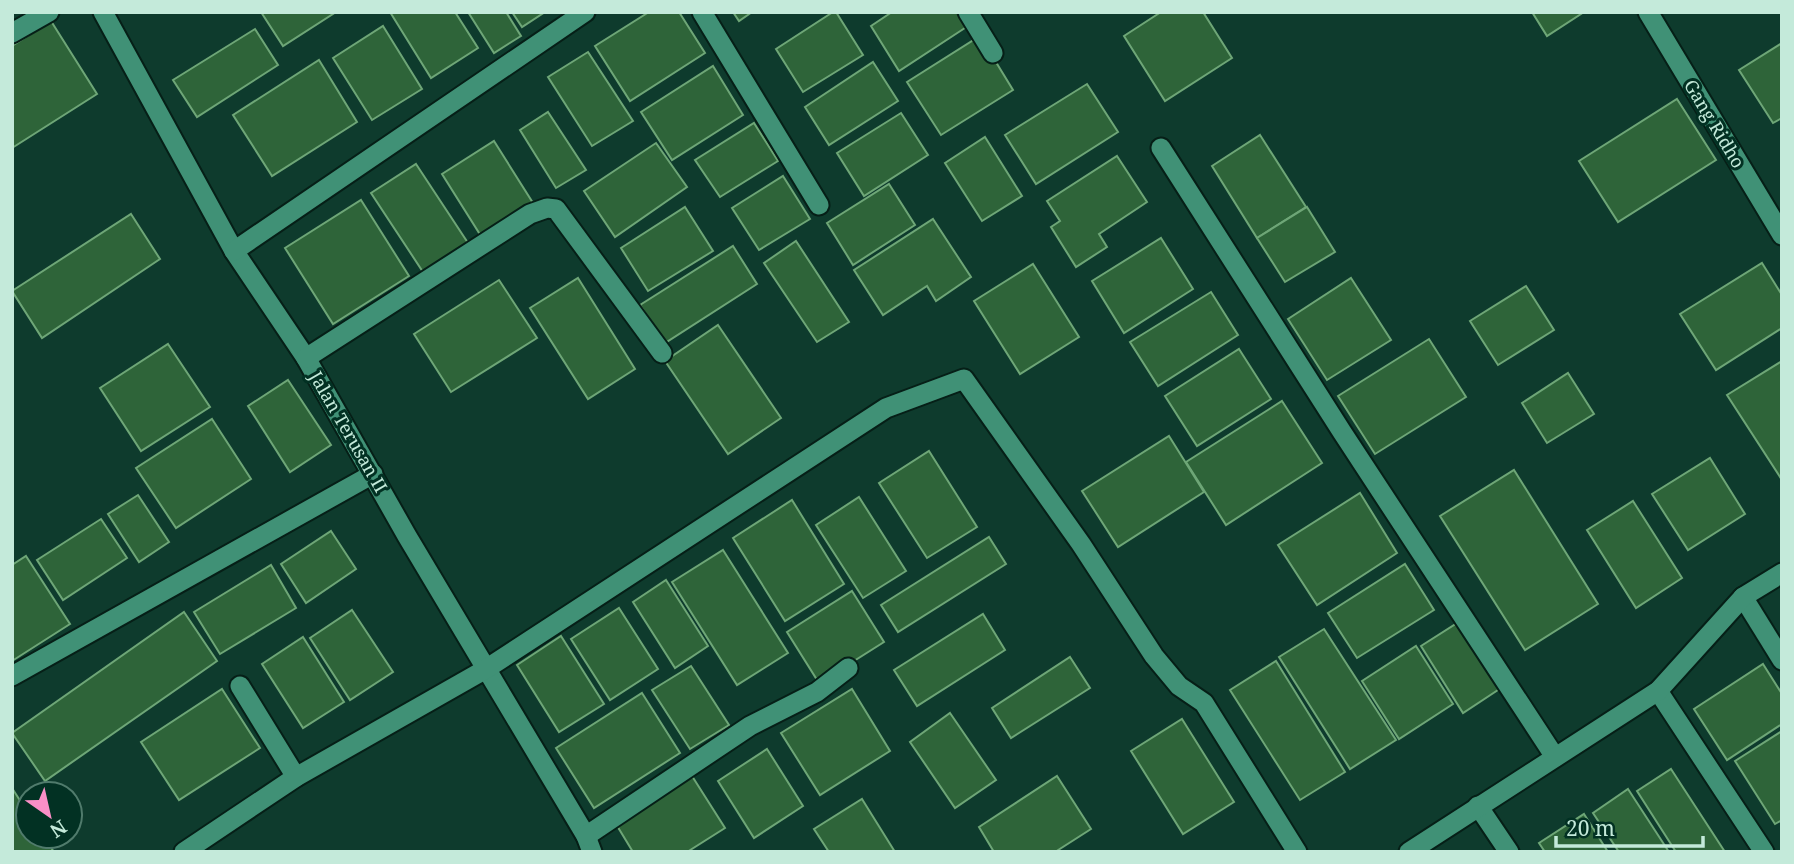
<svg xmlns="http://www.w3.org/2000/svg" width="1794" height="864" font-family="'Noto Serif',serif">
  <style>
    .building { fill: #2e6439; stroke: #6ea677; stroke-width: 2 }
    .lines { fill: none; stroke-linecap: round; stroke-linejoin: round }
    .service-casing { stroke: #061f17; stroke-width: 23 }
    .minor-casing { stroke: #061f17; stroke-width: 23 }
    .service { stroke: #409176; stroke-width: 19 }
    .minor { stroke: #409176; stroke-width: 19 }
    .labels { text-anchor: middle; stroke-width: 6; stroke-linejoin: round; paint-order: stroke }
    .street-label { font-size: 18px; fill: #c4eada; stroke: #023123 }
  </style>
  <rect width="100%" height="100%" fill="#0e3b2d"/>
  <g class="building">
    <polygon points="261,12 336,12 283,46"/>
    <polygon points="390,12 455,12 478,48 431,78"/>
    <polygon points="468,12 506,12 521,36 494,53"/>
    <polygon points="512,12 545,12 522,27"/>
    <polygon points="649,12 679,12 705,53 630,101 595,46"/>
    <polygon points="733,12 752,12 739,21"/>
    <polygon points="833,12 836,12 863,55 803,92 776,49"/>
    <polygon points="892,12 964,12 971,24 899,71 871,26"/>
    <polygon points="1161,12 1203,12 1232,58 1165,101 1124,36"/>
    <polygon points="1532,12 1584,12 1547,36"/>
    <polygon points="51,21 97,94 12,148 12,46"/>
    <polygon points="383,26 422,89 372,120 333,58"/>
    <polygon points="255,29 278,65 197,117 173,80"/>
    <polygon points="980,36 1013,90 941,135 907,82"/>
    <polygon points="1782,43 1782,118 1773,123 1739,70"/>
    <polygon points="588,52 633,121 592,146 548,77"/>
    <polygon points="319,60 357,122 272,176 233,115"/>
    <polygon points="873,62 898,101 829,145 805,107"/>
    <polygon points="713,66 743,115 672,160 641,112"/>
    <polygon points="1087,84 1118,132 1036,184 1005,135"/>
    <polygon points="1677,99 1716,160 1618,222 1579,161"/>
    <polygon points="548,112 586,170 556,188 520,130"/>
    <polygon points="901,113 928,155 864,196 837,153"/>
    <polygon points="754,123 778,161 720,197 695,160"/>
    <polygon points="1260,135 1306,207 1257,238 1212,166"/>
    <polygon points="985,137 1022,196 982,221 945,163"/>
    <polygon points="494,141 533,203 481,236 442,174"/>
    <polygon points="656,143 687,187 615,237 584,191"/>
    <polygon points="1117,156 1147,202 1099,234 1107,247 1076,267 1051,227 1060,221 1047,201"/>
    <polygon points="416,164 470,246 425,275 371,193"/>
    <polygon points="783,176 810,219 759,250 732,208"/>
    <polygon points="889,184 915,225 853,265 827,223"/>
    <polygon points="361,200 409,276 333,324 285,248"/>
    <polygon points="685,207 713,251 648,291 621,248"/>
    <polygon points="1307,207 1335,252 1285,282 1257,238"/>
    <polygon points="131,214 160,259 42,338 12,291"/>
    <polygon points="933,219 971,277 936,301 927,286 883,315 854,270"/>
    <polygon points="1161,238 1193,289 1124,333 1092,281"/>
    <polygon points="796,241 849,322 817,342 764,263"/>
    <polygon points="733,246 757,284 665,343 640,305"/>
    <polygon points="1762,263 1782,295 1782,328 1716,370 1680,314"/>
    <polygon points="1033,264 1079,337 1020,374 974,301"/>
    <polygon points="578,278 635,369 588,399 530,308"/>
    <polygon points="1351,278 1391,340 1327,380 1288,319"/>
    <polygon points="499,280 537,338 451,392 414,334"/>
    <polygon points="1526,286 1554,330 1498,365 1470,321"/>
    <polygon points="1211,292 1238,335 1158,386 1130,342"/>
    <polygon points="718,325 781,418 728,454 665,361"/>
    <polygon points="1429,339 1466,397 1375,454 1338,396"/>
    <polygon points="168,344 210,407 141,451 100,388"/>
    <polygon points="1239,349 1271,399 1197,446 1165,396"/>
    <polygon points="1782,361 1782,480 1727,395"/>
    <polygon points="1568,373 1594,414 1547,443 1522,403"/>
    <polygon points="288,380 331,445 290,472 248,406"/>
    <polygon points="1282,401 1322,463 1226,525 1186,462"/>
    <polygon points="212,419 251,479 176,528 136,468"/>
    <polygon points="1169,436 1204,492 1118,547 1082,491"/>
    <polygon points="929,451 977,527 927,558 879,483"/>
    <polygon points="1710,458 1745,514 1688,550 1652,494"/>
    <polygon points="1514,470 1598,604 1525,650 1440,516"/>
    <polygon points="1360,493 1397,553 1317,605 1278,545"/>
    <polygon points="138,495 169,542 139,562 108,514"/>
    <polygon points="859,497 906,571 863,598 816,525"/>
    <polygon points="792,500 844,584 785,621 733,538"/>
    <polygon points="1633,501 1682,578 1636,608 1587,530"/>
    <polygon points="101,519 127,558 63,600 37,560"/>
    <polygon points="331,531 356,569 306,603 281,564"/>
    <polygon points="989,537 1006,564 898,632 881,605"/>
    <polygon points="723,550 788,653 737,685 672,582"/>
    <polygon points="26,556 70,624 12,661 12,565"/>
    <polygon points="1405,564 1434,610 1357,658 1328,613"/>
    <polygon points="271,565 296,608 220,654 194,612"/>
    <polygon points="666,580 708,646 675,668 633,602"/>
    <polygon points="852,591 884,642 819,683 787,632"/>
    <polygon points="619,608 658,669 610,700 571,639"/>
    <polygon points="352,610 393,672 350,700 310,638"/>
    <polygon points="184,612 217,661 45,781 12,733"/>
    <polygon points="983,614 1005,650 917,706 894,670"/>
    <polygon points="1462,620 1504,686 1463,713 1421,646"/>
    <polygon points="1324,629 1396,740 1350,769 1279,657"/>
    <polygon points="561,636 604,704 559,732 517,665"/>
    <polygon points="303,637 344,702 303,728 262,664"/>
    <polygon points="1416,646 1453,704 1399,739 1362,681"/>
    <polygon points="1070,657 1090,688 1011,738 992,708"/>
    <polygon points="1276,661 1345,772 1300,800 1230,690"/>
    <polygon points="1763,664 1782,694 1782,724 1727,760 1694,709"/>
    <polygon points="691,666 729,725 690,749 652,690"/>
    <polygon points="222,689 260,748 179,800 141,742"/>
    <polygon points="852,689 890,751 820,795 781,733"/>
    <polygon points="642,693 680,753 594,808 556,748"/>
    <polygon points="950,713 996,780 955,808 910,742"/>
    <polygon points="1182,719 1234,802 1183,834 1131,751"/>
    <polygon points="1782,731 1782,820 1775,824 1735,761"/>
    <polygon points="767,749 803,806 754,838 718,781"/>
    <polygon points="1671,769 1725,852 1676,852 1637,791"/>
    <polygon points="692,776 725,828 687,852 633,852 616,824"/>
    <polygon points="1057,776 1091,829 1055,852 994,852 979,827"/>
    <polygon points="12,788 28,813 28,836 43,836 54,852 12,852"/>
    <polygon points="1628,789 1669,852 1619,852 1593,813"/>
    <polygon points="862,799 895,852 829,852 814,829"/>
    <polygon points="1584,814 1608,852 1545,852 1539,843"/>
  </g>
  <g class="lines">
    <defs>
      <g id="service">
        <polyline points="240,686 296,777"/>
        <polyline points="1478,806 1509,852"/>
      </g>
      <g id="minor">
        <polyline points="103,12 234,251 306,358 407,536 586,836 592,852"/>
        <polyline points="702,12 819,205"/>
        <polyline points="968,12 993,53"/>
        <polyline points="1648,12 1782,235"/>
        <polyline points="12,33 49,12"/>
        <polyline points="1161,148 1342,432 1555,757"/>
        <polyline points="234,251 585,12"/>
        <polyline points="306,358 530,214 547,208 556,209 662,353"/>
        <polyline points="1743,597 1782,660"/>
        <polyline points="12,676 373,474"/>
        <polyline points="1658,691 1764,852"/>
        <polyline points="586,836 750,726 817,692 848,668"/>
        <polyline points="184,852 296,777 486,669 886,408 964,379 1081,544 1154,656 1179,686 1204,703 1297,852"/>
        <polyline points="1409,852 1658,691 1743,597 1782,573"/>
      </g>
    </defs>
    <use href="#service" class="service-casing"/>
    <use href="#minor" class="minor-casing"/>
    <use href="#service" class="service"/>
    <use href="#minor" class="minor"/>
  </g>
  <g class="labels">
    <g class="street-label">
      <text transform="translate(1714 124) rotate(59)" y="6">Gang Ridho</text>
      <text transform="translate(348 432) rotate(60)" y="6">Jalan Terusan II</text>
    </g>
  </g>
  <rect width="1794" height="864" fill="none" stroke="#c4eada" stroke-width="28"/>
  <g transform="translate(49 815) rotate(146)"><circle r="33" fill="#023123" stroke="#507b6c" stroke-width="2"/>
  <path d="M0-5L12 26L0 18L-12 26Z" fill="#fa8fc7"/>
  <text y="-10" font-size="19" font-weight="bold" text-anchor="middle" fill="#c4eada">N</text>
  </g>
  <path d="M1556 836v10h147v-10" fill="none" stroke="#c4eada" stroke-width="3.5"/>
  <text x="1566" y="836" font-size="21" fill="#c4eada" stroke="#023123" stroke-width="5" paint-order="stroke">20 m</text>
</svg>
